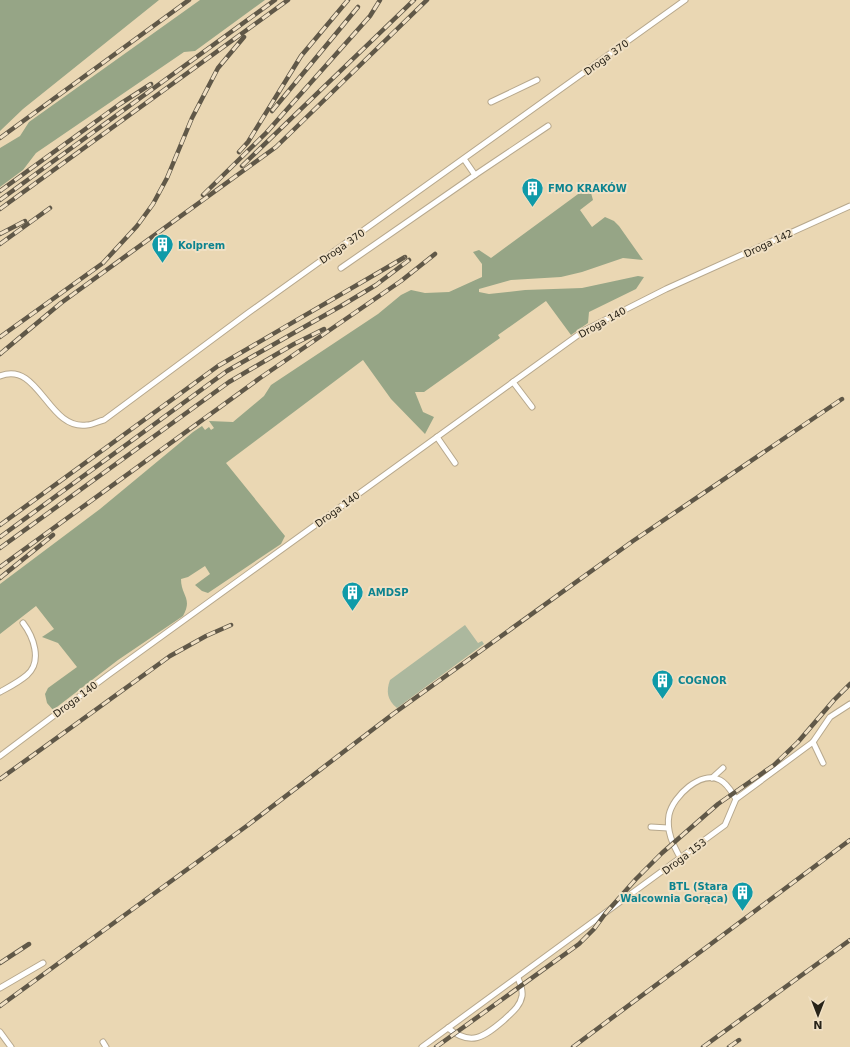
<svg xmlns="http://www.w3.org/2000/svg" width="850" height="1047" font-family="'DejaVu Sans',sans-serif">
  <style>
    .built { fill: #ead7b3 }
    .green { fill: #acb89e }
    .forest { fill: #96a586 }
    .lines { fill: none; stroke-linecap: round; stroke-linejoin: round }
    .service-casing { stroke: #b7a88d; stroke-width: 7 }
    .service { stroke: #fff; stroke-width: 5 }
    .rail-casing { stroke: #605848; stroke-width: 4.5 }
    .rail { stroke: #f0e0c4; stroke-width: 3; stroke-dasharray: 9; stroke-linecap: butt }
    .labels { text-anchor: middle; stroke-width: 4; stroke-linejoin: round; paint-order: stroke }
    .street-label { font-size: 10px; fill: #282318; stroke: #f0e0c4 }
    .culture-label { font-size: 10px; font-weight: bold; fill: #0d838f; stroke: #f0e0c4; text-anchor: start }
  </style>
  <rect width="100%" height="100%" fill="#f0e0c4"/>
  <rect class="built" x="0" y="0" width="850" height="1047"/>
  <path class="green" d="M465,625L478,643L482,641L484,644L397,708C387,700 386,691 390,680Z"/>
  <g class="forest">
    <polygon points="0,0 159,0 23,109 0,131"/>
    <polygon points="200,0 265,0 195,51 184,52 36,153 23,170 0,187 0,148 20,136 29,122"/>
    <path d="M589,186L593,200L580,210L592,227L605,217L614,221L619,226L643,260L623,258L582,272L561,277L511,280L479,289V292L489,294L525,290L582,288L638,276L644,277L636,289L589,312L588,323L571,335L546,301L498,335L500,338L424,392H415L423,412L434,417L425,434L391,399L363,360L226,463L285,536L281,544L208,593L202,591L195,585L210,574L205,566L188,577L181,579C181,596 193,598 183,616L118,660L53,710L47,703L45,694L48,688L77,667L58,643L42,637L54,629L36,606L0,634V584L100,509L193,432L202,426L205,430L209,427L211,430L214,428L209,421L233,422L264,396L271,385L378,314L401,295L411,290L425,293L449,292L482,277V264L473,252L479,250L491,258Z"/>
  </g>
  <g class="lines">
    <defs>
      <g id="service">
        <polyline points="491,102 537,80"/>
        <polyline points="464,159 475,175 548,126"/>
        <polyline points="341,268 475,175"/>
        <path d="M0,376C39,360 48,431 87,425C92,425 99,421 104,420L248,313L685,0"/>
        <polyline points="513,382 532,407"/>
        <polyline points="437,437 455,463"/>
        <path d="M0,692C9,687 19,682 27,675C43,661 33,636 23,623"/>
        <polyline points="813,742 823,763"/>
        <polyline points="0,756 108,675 585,330 666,289 850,206"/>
        <polyline points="712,778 723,768"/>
        <polyline points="651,827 668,828"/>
        <path d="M681,859C673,845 666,831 669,815C673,796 701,770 720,780C728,784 732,793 736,799"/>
        <polyline points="0,988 43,963"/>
        <path d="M448,1028C471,1047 484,1037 504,1020C511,1013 520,1007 522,996C523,989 520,983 518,978"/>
        <polyline points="0,1032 11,1047"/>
        <polyline points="103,1042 106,1047"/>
        <polyline points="422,1047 725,825 736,799 813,742 830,717 850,704"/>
      </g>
    </defs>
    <use href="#service" class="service-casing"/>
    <use href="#service" class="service"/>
    <defs>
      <g id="rail">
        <polyline points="272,111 358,7"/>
        <polyline points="0,138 189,0"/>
        <polyline points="239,152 248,142 301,56 348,0"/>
        <polyline points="242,166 414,0"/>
        <polyline points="0,191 120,104 151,84"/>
        <polyline points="203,195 266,133 370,16 380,0"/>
        <polyline points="0,200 275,0"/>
        <polyline points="0,209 288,0"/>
        <polyline points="0,234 25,221"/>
        <polyline points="0,244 50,208"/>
        <polyline points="0,337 103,263 137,226 153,204 167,178 192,118 218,68 244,37"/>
        <polyline points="0,354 61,303 276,147 427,0"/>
        <polyline points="0,525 218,366 405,257"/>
        <polyline points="0,537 227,371 341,306 376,285 409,260"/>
        <polyline points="0,548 229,382 294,344 324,329"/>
        <polyline points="0,567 260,378 401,281 435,254"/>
        <polyline points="0,578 53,535"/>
        <polyline points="0,779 170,656 206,636 231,625"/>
        <polyline points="0,963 29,944"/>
        <polyline points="0,1006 248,825 393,714 633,541 842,399"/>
        <polyline points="436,1047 579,944 594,929 605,914 636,879 662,853 718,804 774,765 798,742 834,700 850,684"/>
        <polyline points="573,1047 850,840"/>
        <polyline points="703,1047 850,940"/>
        <polyline points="729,1047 739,1040"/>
      </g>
    </defs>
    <use href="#rail" class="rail-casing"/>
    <use href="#rail" class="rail"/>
  </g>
  <defs>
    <symbol id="building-pin" viewBox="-11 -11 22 30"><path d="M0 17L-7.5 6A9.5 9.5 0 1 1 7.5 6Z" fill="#0f9aa8" stroke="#f0e0c4"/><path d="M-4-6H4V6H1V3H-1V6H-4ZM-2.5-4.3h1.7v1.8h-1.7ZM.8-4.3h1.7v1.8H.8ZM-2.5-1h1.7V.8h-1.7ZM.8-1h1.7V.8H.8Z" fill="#fff"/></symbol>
  </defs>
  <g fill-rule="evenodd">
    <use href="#building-pin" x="520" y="176" width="25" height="34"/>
    <use href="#building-pin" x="150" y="232" width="25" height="34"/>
    <use href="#building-pin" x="340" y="580" width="25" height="34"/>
    <use href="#building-pin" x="650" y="668" width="25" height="34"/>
    <use href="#building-pin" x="730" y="880" width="25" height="34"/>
  </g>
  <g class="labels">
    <g class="street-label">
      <text transform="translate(606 57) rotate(-36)" y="4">Droga 370</text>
      <text transform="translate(768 243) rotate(-25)" y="4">Droga 142</text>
      <text transform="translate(342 246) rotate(-35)" y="4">Droga 370</text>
      <text transform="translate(602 322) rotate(-29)" y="4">Droga 140</text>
      <text transform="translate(337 509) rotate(-36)" y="4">Droga 140</text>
      <text transform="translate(75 699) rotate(-37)" y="4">Droga 140</text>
      <text transform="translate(684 856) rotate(-37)" y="4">Droga 153</text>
    </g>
    <g class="culture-label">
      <text x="548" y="192">FMO KRAKÓW</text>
      <text x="178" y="249">Kolprem</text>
      <text x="368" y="596">AMDSP</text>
      <text x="678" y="684">COGNOR</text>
      <text x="728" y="890" text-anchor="end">BTL (Stara<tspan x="728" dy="12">Walcownia Gorąca)</tspan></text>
    </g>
  </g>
  <g transform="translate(818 1015) rotate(180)" stroke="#f0e0c4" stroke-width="3" paint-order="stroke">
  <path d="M0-3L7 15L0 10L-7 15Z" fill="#282318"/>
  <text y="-6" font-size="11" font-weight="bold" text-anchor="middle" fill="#282318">N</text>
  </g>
</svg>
